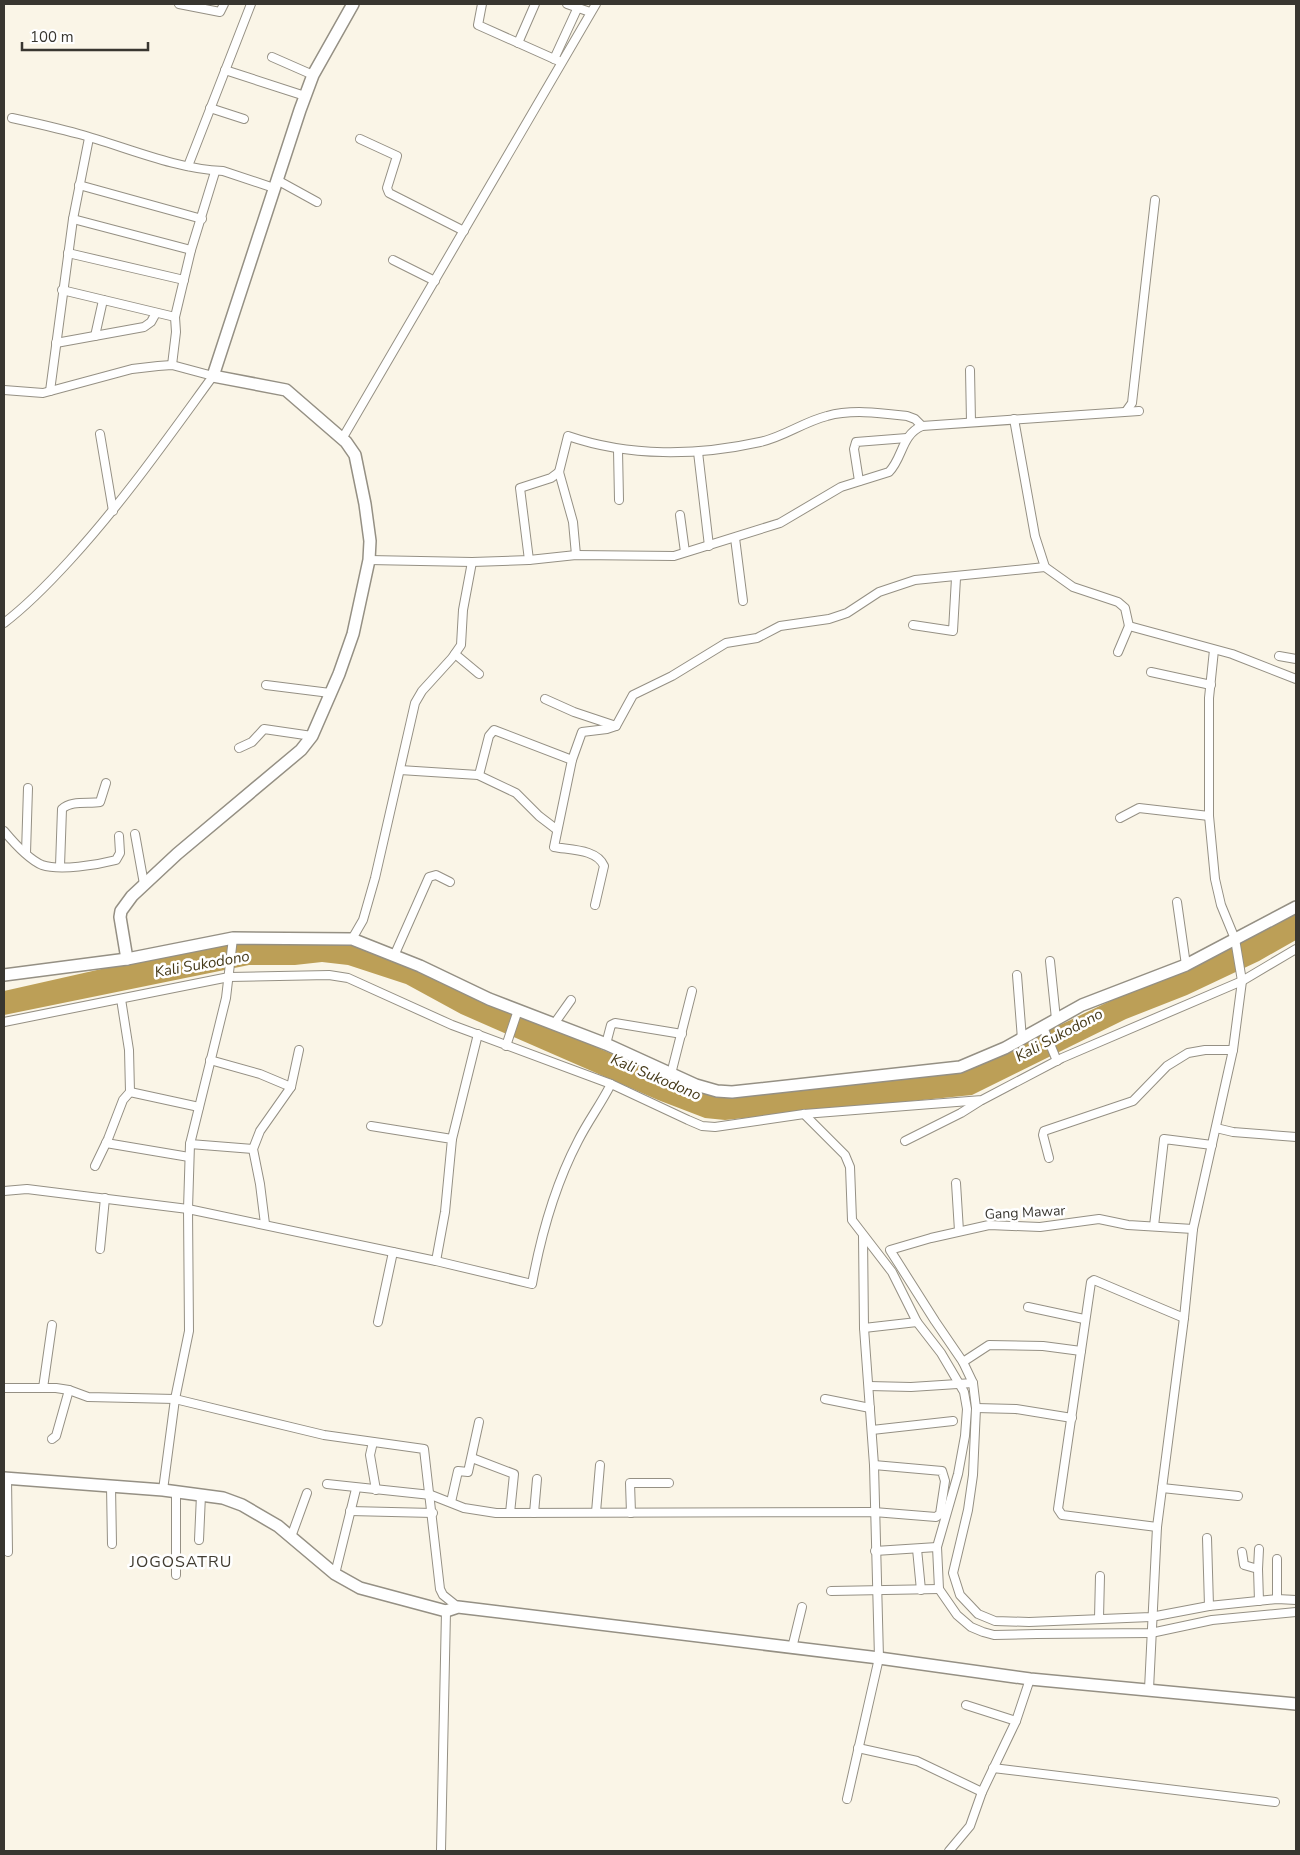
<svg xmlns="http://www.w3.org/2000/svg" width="1300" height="1855" font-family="'Nunito Sans',sans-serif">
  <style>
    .water { fill: #bc9f57 }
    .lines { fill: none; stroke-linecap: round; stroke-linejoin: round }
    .street-casing { stroke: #959084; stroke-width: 10 }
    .secondary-casing { stroke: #959084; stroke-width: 14 }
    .street { stroke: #fff; stroke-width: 8 }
    .secondary { stroke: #fff; stroke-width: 11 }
    .labels { text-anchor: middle; stroke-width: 5; stroke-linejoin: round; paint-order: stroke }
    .street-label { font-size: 14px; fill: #383630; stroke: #fff }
    .water-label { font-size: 15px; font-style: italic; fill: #453918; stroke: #fff }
    .quarter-label { font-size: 16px; letter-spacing: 1px; fill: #413c31; stroke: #fff }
  </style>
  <rect width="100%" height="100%" fill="#faf5e7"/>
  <polygon class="water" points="1296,912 1296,940 1259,961 1187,995 1126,1019 972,1095 725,1120 705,1118 658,1100 461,1014 406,984 348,965 322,962 295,965 249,965 4,1015 4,991 221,942 355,943 661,1075 720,1094 964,1068 1014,1047"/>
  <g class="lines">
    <defs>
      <g id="street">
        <polyline points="179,4 220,12 224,4"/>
        <polyline points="482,4 478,25 561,62"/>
        <polyline points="567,4 590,12"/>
        <polyline points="518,43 535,4"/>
        <polyline points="272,57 313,75"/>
        <polyline points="554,59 578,7"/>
        <polyline points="225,70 305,96"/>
        <polyline points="210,108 244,119"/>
        <path d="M12,118C35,123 57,128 79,134C126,147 175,169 223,171L274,188"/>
        <polyline points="360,139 397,156 387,188 389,193 464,231"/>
        <polyline points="188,166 251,4"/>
        <polyline points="277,180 317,202"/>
        <polyline points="79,185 202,219"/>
        <polyline points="73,219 191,250"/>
        <polyline points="68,253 184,280"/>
        <polyline points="393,260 435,281"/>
        <polyline points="62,290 175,317"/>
        <polyline points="95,336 103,300"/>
        <polyline points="56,343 144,327 151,322 156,313"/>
        <polyline points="172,365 176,332 175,317 191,250 215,172"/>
        <polyline points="970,370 971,422"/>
        <path d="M4,390L43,393L132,369L158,366L172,365L213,376C167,439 123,502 70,560C49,583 29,604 4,623"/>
        <polyline points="50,391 73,219 89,138"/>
        <polyline points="1127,410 1132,403 1155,200"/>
        <polyline points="1014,419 1035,536 1045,567 1073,587 1118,602 1125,608 1129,626"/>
        <polyline points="100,434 113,511"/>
        <polyline points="342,439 596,4"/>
        <polyline points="618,450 619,500"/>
        <polyline points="698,452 709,546"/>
        <polyline points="859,481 854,449 856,442 907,438"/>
        <polyline points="680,515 685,552"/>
        <polyline points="735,538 743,601"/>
        <path d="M576,555L573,522L559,472L568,436C629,457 697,456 760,442C784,437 803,422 827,416C852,409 881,413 907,416L915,419L922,426"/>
        <path d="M369,560L472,562L529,560L576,555L674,556L780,523L841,487L889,472C903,458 901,435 922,426L1139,411"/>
        <polyline points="529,560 520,488 551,478 559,472"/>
        <polyline points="913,625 953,631 956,578"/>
        <polyline points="1118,652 1129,626 1232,654 1296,679"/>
        <polyline points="455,654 479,674"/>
        <polyline points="1279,656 1296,659"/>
        <polyline points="1151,672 1211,685"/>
        <polyline points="266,685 330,693"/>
        <polyline points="545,699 574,712 616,726"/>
        <polyline points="239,748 252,742 264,729 312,736"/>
        <polyline points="400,770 478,775 516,793 539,816 556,829"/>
        <polyline points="479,775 489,736 494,730 572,760"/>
        <polyline points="1120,818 1139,808 1209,816"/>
        <path d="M4,831C14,843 28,859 42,865C60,871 97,865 116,860L120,853L119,836"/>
        <polyline points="135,834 144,884"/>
        <polyline points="26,853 28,788"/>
        <path d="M60,866L62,809C71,800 89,804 100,802L106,783"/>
        <polyline points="1177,902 1186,965"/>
        <path d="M595,905L604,866C597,849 570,850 554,847L572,760L582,732L607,729L616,726L633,695L672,676L726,643L757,638L780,626L829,619L847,613L879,592L915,580L1045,567"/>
        <polyline points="352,939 363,920 375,878 415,703 422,691 452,658 461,645 463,610 472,562"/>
        <polyline points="394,956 429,877 436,875 450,882"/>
        <polyline points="1050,961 1056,1019"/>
        <polyline points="1017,975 1022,1039"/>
        <polyline points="4,1022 229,977 329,975 348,978 452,1025 611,1084 688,1120 702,1126 715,1127 804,1114 982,1100 1062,1058 1242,981 1296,949"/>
        <polyline points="554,1024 571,1000"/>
        <polyline points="1043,1027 1057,1061"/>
        <polyline points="606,1044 611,1025 615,1023 682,1034"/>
        <polyline points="506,1046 518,1010"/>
        <polyline points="210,1060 260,1074 291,1087"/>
        <polyline points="671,1074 692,991"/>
        <polyline points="130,1092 199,1107"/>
        <polyline points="804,1114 845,1155 850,1167 852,1220 892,1272 917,1322 941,1353 964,1392 967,1409 965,1436 958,1474 937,1547 939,1589 957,1615 971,1627 983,1632 994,1635 1037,1634 1151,1633 1212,1620 1296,1612"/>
        <polyline points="371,1126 452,1139 445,1212 436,1261"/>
        <polyline points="1216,1128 1233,1132 1296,1137"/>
        <polyline points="452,1139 478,1034"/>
        <polyline points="905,1141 961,1113 980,1101"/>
        <polyline points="106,1143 189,1157"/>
        <polyline points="190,1144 253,1149"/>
        <polyline points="1049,1158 1043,1135 1044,1131 1133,1101 1167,1066 1188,1053 1205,1050 1233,1050"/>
        <polyline points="95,1166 108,1139 123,1100 130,1092 129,1050 121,999"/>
        <polyline points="956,1183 959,1231"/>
        <path d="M4,1191L27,1189L188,1209L436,1261L532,1284C541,1235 555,1185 578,1141C588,1121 601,1104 611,1084"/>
        <polyline points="265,1224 260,1184 253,1149 260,1131 291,1087 299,1050"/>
        <polyline points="1154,1226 1164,1139 1212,1145"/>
        <polyline points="1193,1229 1128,1225 1099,1219 1040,1227 989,1225 931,1238 890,1250 935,1321 963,1362 973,1383 976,1408 973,1475 968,1510 953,1573 960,1595 978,1614 995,1621 1029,1622 1151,1617 1209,1606 1277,1599 1296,1600"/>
        <polyline points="100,1249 105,1198"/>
        <polyline points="1028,1307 1084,1319"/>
        <polyline points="378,1322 393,1252"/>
        <polyline points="864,1328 917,1322"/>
        <polyline points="963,1362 989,1345 1043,1346 1081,1351"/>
        <polyline points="869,1386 911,1387 973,1383"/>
        <polyline points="4,1388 56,1388 69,1390 88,1397 175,1399 324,1435 424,1449 440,1589 443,1595 458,1607"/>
        <polyline points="43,1388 52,1325"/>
        <polyline points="825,1399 870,1408"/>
        <polyline points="976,1408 1016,1409 1072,1418"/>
        <polyline points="872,1430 953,1421"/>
        <polyline points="52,1439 56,1436 69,1390"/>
        <polyline points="373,1442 370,1455 376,1490"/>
        <polyline points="472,1458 514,1474 510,1513"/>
        <polyline points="7,1478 8,1552"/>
        <polyline points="327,1484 431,1495 464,1508 496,1513 874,1512 936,1517 940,1514 945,1481 942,1471 874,1465"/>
        <polyline points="111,1486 112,1544"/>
        <polyline points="1162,1488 1238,1496"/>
        <polyline points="163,1490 175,1399 189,1331 188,1209 190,1144 226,998 233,938"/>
        <polyline points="451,1502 458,1471 468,1472 479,1422"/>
        <polyline points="350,1511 433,1513"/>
        <polyline points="596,1512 600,1465"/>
        <polyline points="534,1513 537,1479"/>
        <polyline points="631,1513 630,1483 669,1483"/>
        <polyline points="1157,1527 1062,1515 1058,1509 1091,1282 1094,1280 1184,1318"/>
        <polyline points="291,1537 307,1493"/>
        <polyline points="1207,1538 1209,1606"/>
        <polyline points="199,1540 201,1495"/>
        <polyline points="917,1549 921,1590"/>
        <polyline points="875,1551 937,1547"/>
        <polyline points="1242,1552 1244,1565 1258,1569 1259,1601"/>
        <polyline points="1258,1569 1259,1549"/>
        <polyline points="335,1574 356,1489"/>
        <polyline points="176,1575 176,1492"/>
        <polyline points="831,1591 939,1589"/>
        <polyline points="1277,1599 1277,1559"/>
        <polyline points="1099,1618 1100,1576"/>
        <polyline points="792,1648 802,1607"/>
        <polyline points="1149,1689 1157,1527 1184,1318 1193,1229 1233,1050 1242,981 1235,939 1221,905 1215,879 1209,816 1209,698 1214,650"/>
        <polyline points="966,1705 1016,1721"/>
        <polyline points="858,1748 917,1761 982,1792"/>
        <polyline points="993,1768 1275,1802"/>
        <polyline points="847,1799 879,1658 874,1465 864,1328 863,1236"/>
        <polyline points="441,1851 446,1611"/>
        <polyline points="949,1851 970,1826 982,1792 1016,1721 1030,1679"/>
      </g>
      <g id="secondary">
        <polyline points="127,959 120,917 121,911 132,896 177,854 301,750 312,736 339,674 353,634 369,560 370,541 365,504 355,455 346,442 286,390 213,376 300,110 313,75 353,4"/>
        <polyline points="4,975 127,959 233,938 352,939 420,966 489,999 606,1044 696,1085 717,1091 732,1092 960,1067 1005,1048 1082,1005 1186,965 1296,907"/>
        <polyline points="4,1478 163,1490 223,1498 242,1505 278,1526 335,1574 360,1588 446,1611 458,1607 879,1658 1030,1679 1296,1704"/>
      </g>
    </defs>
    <use href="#street" class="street-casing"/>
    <use href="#secondary" class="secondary-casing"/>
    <use href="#street" class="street"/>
    <use href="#secondary" class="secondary"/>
  </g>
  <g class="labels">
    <g class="street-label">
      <text transform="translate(1025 1212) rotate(-3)" y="5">Gang Mawar</text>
    </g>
    <g class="water-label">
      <text transform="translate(202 964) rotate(-10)" y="5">Kali Sukodono</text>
      <text transform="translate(1059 1035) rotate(-28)" y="5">Kali Sukodono</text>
      <text transform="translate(656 1077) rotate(23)" y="5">Kali Sukodono</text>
    </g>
    <g class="quarter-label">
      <text x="181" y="1567">JOGOSATRU</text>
    </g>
  </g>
  <rect width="1300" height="1855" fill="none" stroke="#383630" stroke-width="10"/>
  <path d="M22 42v8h126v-8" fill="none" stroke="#383630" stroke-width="2.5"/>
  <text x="30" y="42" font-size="15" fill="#383630" stroke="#ffffff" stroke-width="4" paint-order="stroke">100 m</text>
</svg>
